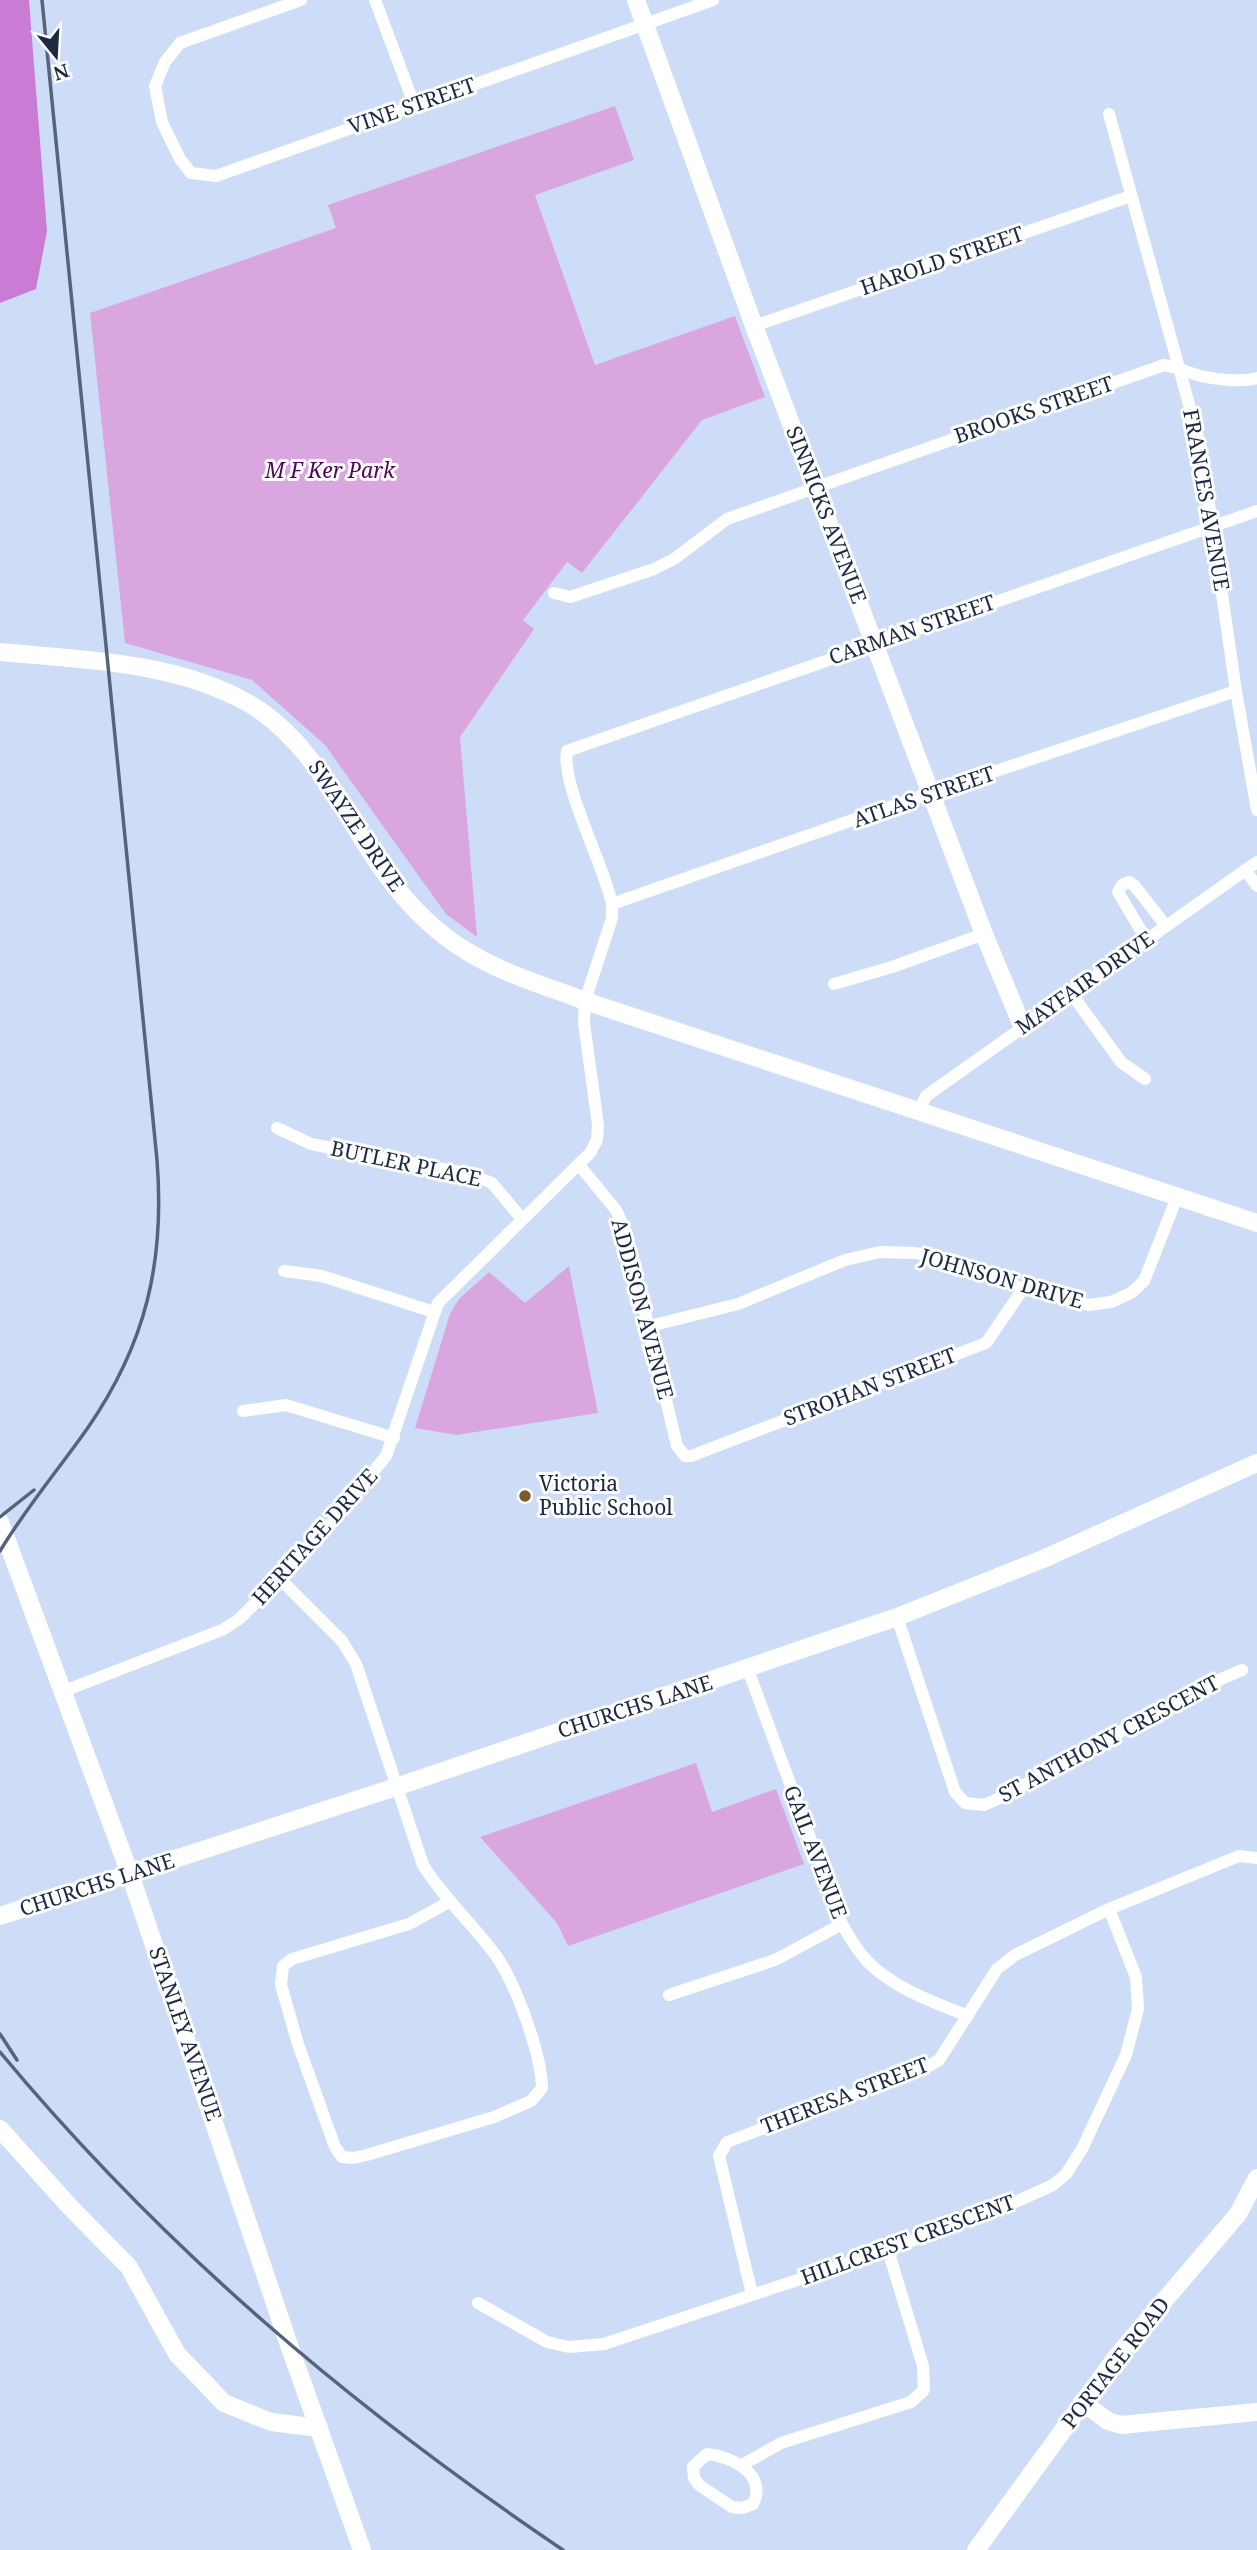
<svg xmlns="http://www.w3.org/2000/svg" width="1257" height="2550" font-family="'Noto Serif',serif">
  <style>
    .green { fill: #d9a6e0 }
    .forest { fill: #ca7cd5 }
    .lines { fill: none; stroke-linecap: round; stroke-linejoin: round }
    .street { stroke: #fff; stroke-width: 12 }
    .secondary { stroke: #fff; stroke-width: 18 }
    .rail { stroke: #55637b; stroke-width: 3.5 }
    .poi-dot { fill: #755d2e; stroke: #fdfdfd; stroke-width: 2.5 }
    .labels { text-anchor: middle; stroke-width: 6; stroke-linejoin: round; paint-order: stroke }
    .street-label { font-size: 21px; fill: #1c2941; stroke: #fdfdfd }
    .park-label { font-size: 21px; font-style: italic; fill: #52055c; stroke: #fdfdfd }
    .poi-label { font-size: 21px; fill: #1c2941; stroke: #fdfdfd; text-anchor: start }
  </style>
  <rect width="100%" height="100%" fill="#ceddf7"/>
  <g class="green">
    <polygon points="615,106 634,160 535,195 595,365 735,316 765,397 702,420 582,573 567,562 523,620 534,629 460,737 477,937 446,914 325,745 252,680 125,643 90,313 336,228 328,205"/>
    <polygon points="569,1266 598,1413 456,1435 415,1428 450,1314 459,1299 489,1272 525,1303"/>
    <polygon points="696,1763 712,1812 776,1789 804,1864 568,1946 557,1923 480,1837"/>
  </g>
  <polygon class="forest" points="0,0 29,0 47,231 36,289 0,303"/>
  <g class="lines">
    <g class="street">
      <polyline points="301,0 180,43 165,62 155,86 162,122 180,159 191,173 216,176 713,0"/>
      <polyline points="375,0 414,104"/>
      <polyline points="1109,114 1201,448 1236,691 1257,810"/>
      <polyline points="754,326 1131,196"/>
      <path d="M554,593L570,597L654,569L674,559L727,519L1164,365C1177,367 1188,373 1201,376C1217,380 1241,382 1257,378"/>
      <polyline points="1245,870 1257,886"/>
      <polyline points="612,904 930,793 1236,691"/>
      <polyline points="1146,939 1118,892 1122,885 1129,882 1134,885 1166,926"/>
      <polyline points="834,984 892,967 984,934"/>
      <polyline points="1071,993 1121,1062 1145,1079"/>
      <polyline points="919,1111 926,1096 1257,862"/>
      <polyline points="277,1128 311,1144 469,1174 492,1183 522,1219"/>
      <polyline points="579,1165 616,1210 626,1232 677,1446 685,1456 691,1456 986,1343 1023,1289"/>
      <polyline points="284,1271 322,1276 434,1312"/>
      <polyline points="650,1326 738,1304 845,1260 880,1252 916,1253 958,1262 1023,1289 1089,1305 1111,1302 1131,1293 1144,1281 1177,1197"/>
      <polyline points="243,1411 286,1405 394,1438"/>
      <path d="M280,1579L342,1641L356,1664L423,1865C444,1899 474,1925 497,1957C517,1987 541,2053 542,2088L531,2101L494,2117L367,2155L353,2158L342,2157L335,2147L298,2044L281,1985L283,1966L292,1959L409,1924L449,1902"/>
      <polyline points="897,1617 955,1792 965,1803 984,1805 1002,1797 1196,1690 1242,1670"/>
      <path d="M748,1670L842,1924C849,1937 857,1950 867,1961C893,1988 933,2002 968,2016"/>
      <path d="M64,1691L222,1630L238,1620L280,1579L327,1529L386,1456L438,1303L590,1153L597,1140L598,1125L584,1023L585,1001L612,918V904C604,865 561,785 567,751L1257,511"/>
      <polyline points="669,1995 775,1960 842,1924"/>
      <polyline points="752,2294 719,2156 727,2142 927,2067 939,2060 997,1969 1015,1955 1109,1909 1239,1856 1257,1858"/>
      <polyline points="478,2303 547,2342 569,2347 604,2344 888,2250 1020,2200 1053,2185 1066,2174 1082,2149 1126,2055 1138,2009 1136,1977 1109,1909"/>
      <path d="M707,2454C732,2456 768,2475 753,2504L742,2508L732,2507L699,2485L694,2478L693,2467Z"/>
      <polyline points="742,2465 781,2443 911,2402 924,2390 923,2366 888,2250"/>
    </g>
    <g class="secondary">
      <polyline points="636,0 754,326 984,934 1023,1028"/>
      <path d="M0,652C83,660 174,661 248,703C315,742 343,816 387,876C408,904 437,934 468,952C504,974 546,986 585,1001L1257,1223"/>
      <polyline points="0,1522 130,1874 289,2345 362,2550"/>
      <polyline points="0,1916 396,1787 897,1617 1043,1559 1257,1463"/>
      <polyline points="0,2129 70,2207 129,2267 177,2354 224,2403 271,2422 319,2428"/>
      <polyline points="1082,2402 1108,2421 1121,2425 1257,2412"/>
      <polyline points="976,2550 1117,2356 1238,2214 1257,2178"/>
    </g>
    <g class="rail">
      <polyline points="0,1517 34,1490"/>
      <path d="M0,1551C26,1508 58,1470 87,1429C146,1344 165,1262 157,1160L42,0"/>
      <polyline points="0,2034 17,2060"/>
      <path d="M0,2052C165,2250 350,2406 563,2550"/>
    </g>
  </g>
  <circle class="poi-dot" cx="525" cy="1496" r="7"/>
  <g class="labels">
    <g class="street-label">
      <text transform="translate(412 106) rotate(-19)" y="7">VINE STREET</text>
      <text transform="translate(942 261) rotate(-19)" y="7">HAROLD STREET</text>
      <text transform="translate(1034 410) rotate(-19)" y="7">BROOKS STREET</text>
      <text transform="translate(1206 500) rotate(80)" y="7">FRANCES AVENUE</text>
      <text transform="translate(826 515) rotate(69)" y="7">SINNICKS AVENUE</text>
      <text transform="translate(912 630) rotate(-19)" y="7">CARMAN STREET</text>
      <text transform="translate(924 797) rotate(-19)" y="7">ATLAS STREET</text>
      <text transform="translate(356 826) rotate(56)" y="7">SWAYZE DRIVE</text>
      <text transform="translate(1085 983) rotate(-35)" y="7">MAYFAIR DRIVE</text>
      <text transform="translate(406 1164) rotate(12)" y="7">BUTLER PLACE</text>
      <text transform="translate(1002 1279) rotate(16)" y="7">JOHNSON DRIVE</text>
      <text transform="translate(642 1309) rotate(75)" y="7">ADDISON AVENUE</text>
      <text transform="translate(870 1387) rotate(-21)" y="7">STROHAN STREET</text>
      <text transform="translate(315 1537) rotate(-48)" y="7">HERITAGE DRIVE</text>
      <text transform="translate(635 1707) rotate(-18)" y="7">CHURCHS LANE</text>
      <text transform="translate(1109 1739) rotate(-28)" y="7">ST ANTHONY CRESCENT</text>
      <text transform="translate(815 1852) rotate(69)" y="7">GAIL AVENUE</text>
      <text transform="translate(97 1885) rotate(-18)" y="7">CHURCHS LANE</text>
      <text transform="translate(185 2034) rotate(71)" y="7">STANLEY AVENUE</text>
      <text transform="translate(845 2096) rotate(-21)" y="7">THERESA STREET</text>
      <text transform="translate(908 2240) rotate(-20)" y="7">HILLCREST CRESCENT</text>
      <text transform="translate(1116 2363) rotate(-52)" y="7">PORTAGE ROAD</text>
    </g>
    <g class="park-label">
      <text x="330" y="478">M F Ker Park</text>
    </g>
    <g class="poi-label">
      <text x="539" y="1491">Victoria<tspan x="539" dy="24">Public School</tspan></text>
    </g>
  </g>
  <g transform="translate(56 56) rotate(162)" stroke="#fdfdfd" stroke-width="5" paint-order="stroke">
  <path d="M0-5L12 26L0 18L-12 26Z" fill="#1c2941"/>
  <text y="-10" font-size="19" font-weight="bold" text-anchor="middle" fill="#1c2941">N</text>
  </g>
</svg>
